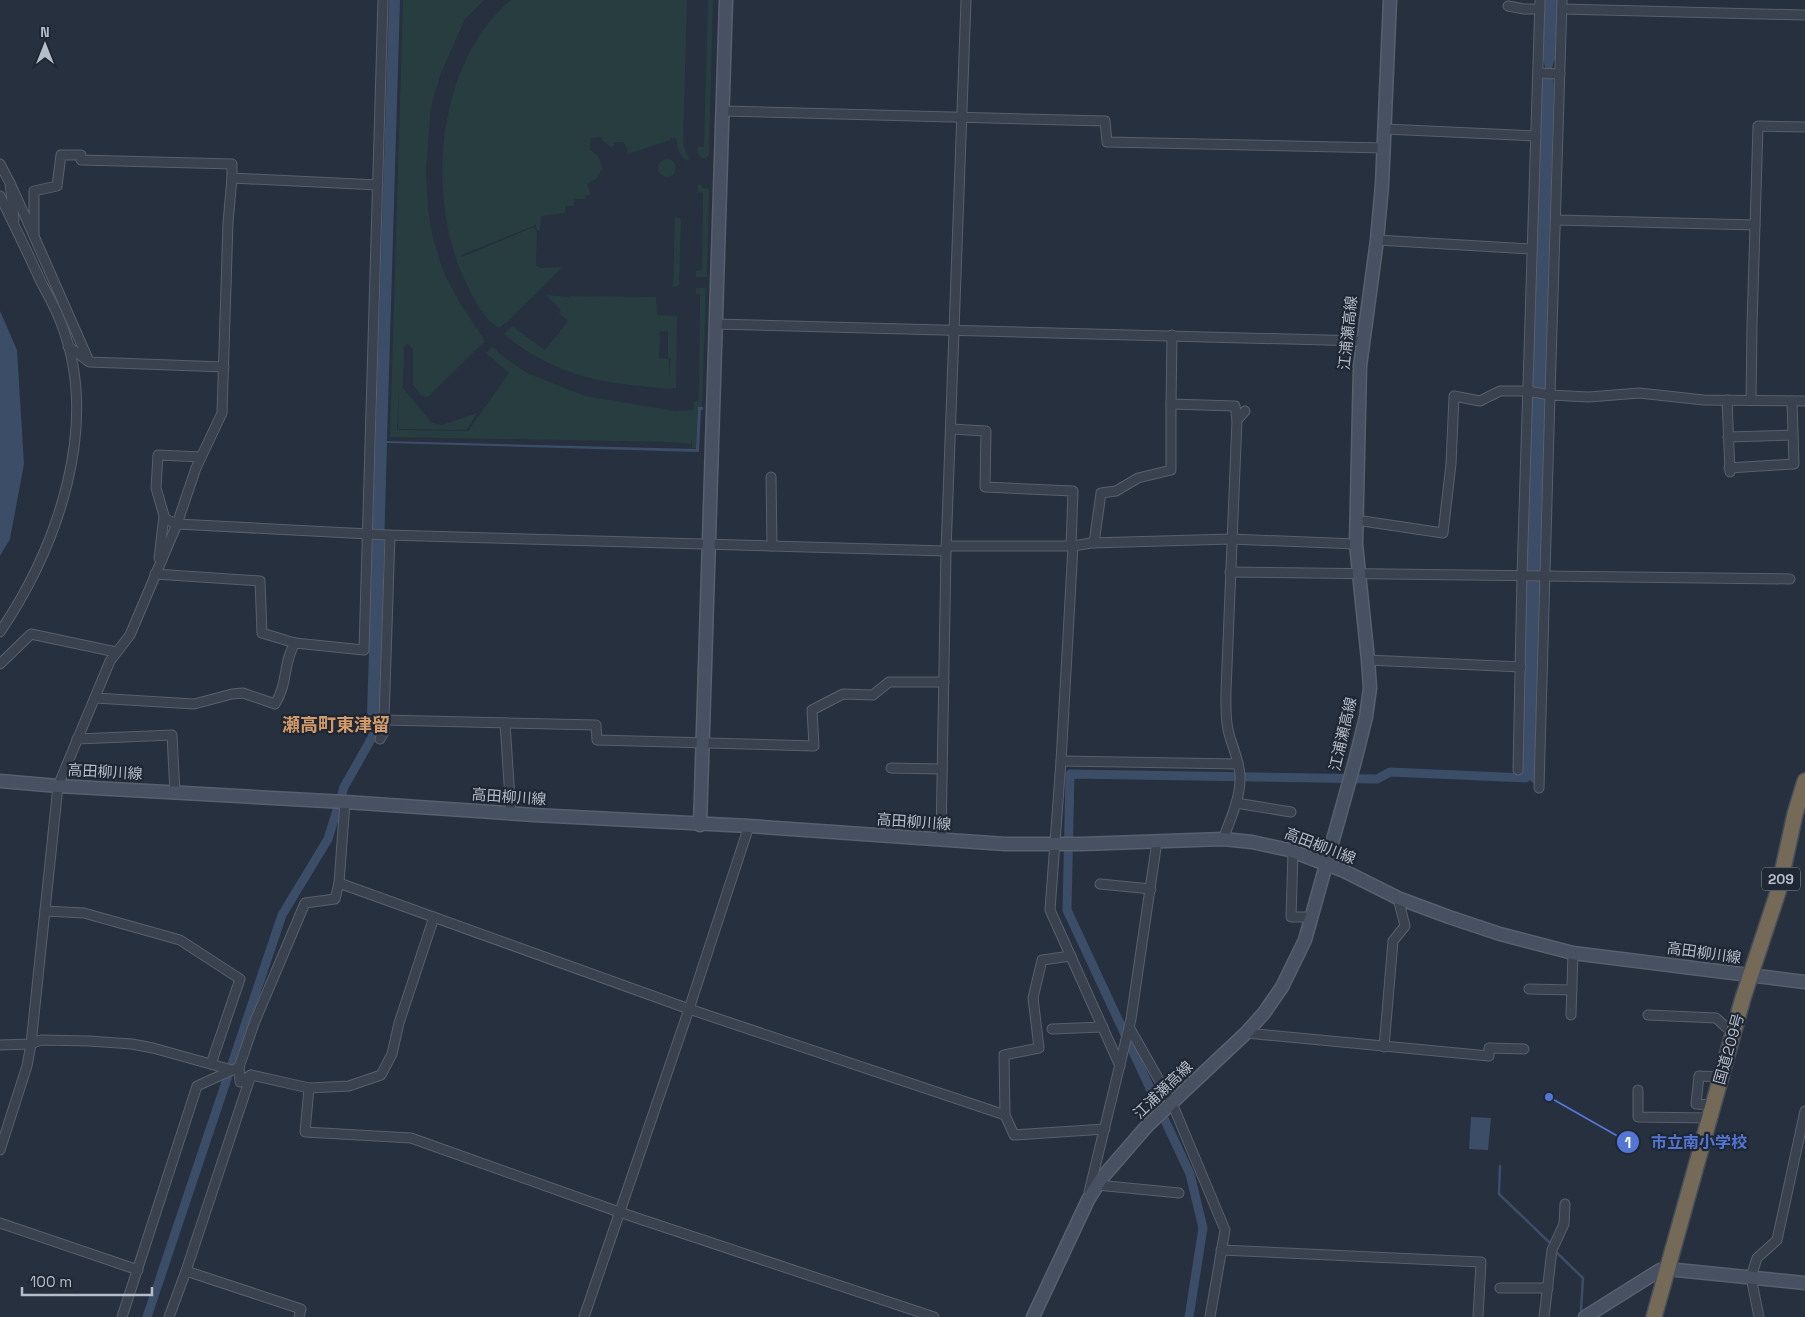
<svg xmlns="http://www.w3.org/2000/svg" width="1805" height="1317" font-family="'Space Grotesk','Noto Sans JP',sans-serif">
  <style>
    .green { fill: #283d40; fill-rule: evenodd }
    .water { fill: #3c4d68 }
    .lines { fill: none; stroke-linecap: round; stroke-linejoin: round }
    .stream { stroke: #3c4d68; stroke-width: 2.5 }
    .canal { stroke: #3c4d68; stroke-width: 9 }
    .street-casing { stroke: #58606d; stroke-width: 11 }
    .secondary-casing { stroke: #58606d; stroke-width: 15 }
    .highway-casing { stroke: #454d5a; stroke-width: 18 }
    .street { stroke: #3a424f; stroke-width: 9 }
    .secondary { stroke: #485162; stroke-width: 12 }
    .highway { stroke: #756a57; stroke-width: 15 }
    .labels { text-anchor: middle; stroke-width: 4.5; stroke-linejoin: round; paint-order: stroke }
    .shield { fill: #1f2734; stroke: #89909d; stroke-width: 1 }
    .shield-label { font-size: 14px; font-weight: bold; fill: #b6bdca }
    .street-label { font-size: 15px; fill: #b6bdca; stroke: #1f2734 }
    .quarter-label { font-size: 18px; font-weight: bold; fill: #d39a68; stroke: #1f2734 }
    .leader { fill: none; stroke: #5375d3; stroke-width: 2 }
    .callout-dot { fill: #5375d3; stroke: #1f2734; stroke-width: 2 }
    .mark-label { font-size: 15px; text-anchor: middle; font-weight: bold; fill: #fff }
    .callout-label { font-size: 16px; text-anchor: middle; font-weight: bold; fill: #5375d3; stroke: #1f2734; stroke-width: 4.5; stroke-linejoin: round; paint-order: stroke }
  </style>
  <rect width="100%" height="100%" fill="#26303f"/>
  <g class="green">
    <polygon points="403,0 484,0 465,19 441,73 431,106 426,169 428,209 433,239 444,273 460,303 485,341 428,397 422,396 413,385 413,350 408,343 402,350 404,349 403,388 432,423 442,425 477,413 467,430 398,429 399,383 397,430 468,431 509,373 486,353 492,347 508,360 527,373 585,396 676,411 693,410 694,402 699,400 700,294 696,294 696,288 706,288 702,407 698,407 696,448 692,448 692,438 691,444 670,442 390,437"/>
    <path d="M511,0H687L683,144L689,159L688,161C678,157 678,147 676,138H670V140L628,154L627,149L623,142H615L612,148L603,141L602,137L591,138L590,150C598,154 601,160 602,169L596,179L587,184L591,194L585,196L586,199H575L573,206H565V213L541,216L540,230H537L535,223L534,226L461,255L462,257L534,227L537,232L536,266L540,268L563,267L507,322L499,328C485,320 474,300 467,285C425,201 435,63 511,0Z"/>
    <polygon points="708,0 713,0 709,155 705,158 702,158 698,153 698,147 704,147"/>
    <circle cx="667" cy="168" r="9"/>
    <polygon points="698,184 701,185 702,188 709,189 707,277 696,277 696,271 702,270 703,193 698,192"/>
    <polygon points="675,217 681,219 679,284 678,286 673,287"/>
    <path d="M546,295L568,297L570,299L569,296L656,297L657,315L677,316L676,388C665,390 652,387 641,386C589,382 544,368 504,334L512,326L545,350L568,321L559,313L561,310ZM660,331H668V358H671L669,378V359L659,358Z"/>
  </g>
  <g class="water">
    <polygon points="389,0 400,0 387,441 696,449 698,407 703,407 703,410 701,410 699,452 387,443 379,729 373,742 369,739 367,715"/>
    <polygon points="1545,0 1557,0 1555,58 1552,68 1554,86 1534,784 1521,771 1542,87 1545,67 1543,59 1541,59 1543,56"/>
    <polygon points="0,311 17,350 24,464 10,539 0,556"/>
    <polygon points="1471,1117 1491,1118 1488,1150 1469,1149"/>
  </g>
  <g class="lines">
    <g class="stream">
      <polyline points="1500,1166 1499,1194 1551,1244"/>
      <polyline points="1556,1252 1583,1278 1581,1310"/>
    </g>
    <g class="canal">
      <polyline points="147,1317 282,915 328,839 344,787 374,734 374,730"/>
      <polyline points="1189,1317 1203,1228 1190,1174 1067,910 1070,774 1377,779 1390,772 1526,778 1526,765"/>
    </g>
    <defs>
      <g id="street">
        <polyline points="1508,6 1524,9 1540,9"/>
        <polyline points="1562,9 1805,15"/>
        <polyline points="1538,73 1560,74"/>
        <polyline points="723,111 1105,121 1107,142 1384,148"/>
        <polyline points="1385,129 1536,136"/>
        <polyline points="0,164 10,183 14,219"/>
        <polyline points="10,183 34,236 34,191 57,186 61,155 81,155 81,160 232,164 232,182"/>
        <path d="M0,196C14,225 28,253 41,282C48,295 56,309 61,323C101,424 58,546 0,632"/>
        <polyline points="1556,220 1755,225"/>
        <polyline points="34,236 88,359"/>
        <polyline points="1377,240 1532,249"/>
        <polyline points="715,324 1362,341"/>
        <polyline points="1172,335 1171,404 1235,406 1237,420"/>
        <polyline points="68,346 89,362 224,367"/>
        <polyline points="1727,400 1730,472"/>
        <polyline points="1751,400 1752,325 1758,126 1805,127"/>
        <polyline points="951,429 986,431 985,487 1073,491 1071,546"/>
        <polyline points="1728,437 1793,435"/>
        <polyline points="201,457 158,455 156,488 165,519 177,524 388,535 946,551"/>
        <polyline points="1729,468 1794,464 1792,401"/>
        <polyline points="771,477 772,546"/>
        <polyline points="1356,520 1443,533 1451,464 1454,396 1480,401 1500,391 1528,391 1550,395 1562,0"/>
        <polyline points="1094,543 1101,493 1116,491 1138,478 1171,470 1171,404"/>
        <polyline points="946,546 1073,546 1091,543 1231,539 1356,544"/>
        <polyline points="1073,546 1061,761 1050,910 1120,1066"/>
        <polyline points="159,558 164,516"/>
        <polyline points="1230,572 1790,579"/>
        <polyline points="155,574 260,581 262,633 295,643"/>
        <polyline points="1368,660 1521,667"/>
        <polyline points="0,664 31,634 116,652"/>
        <path d="M95,698L194,704L232,694L243,693L275,704C288,684 283,662 295,643L364,650L383,0"/>
        <polyline points="384,720 596,725 597,740 814,746 812,710 843,694 873,695 889,682 944,682"/>
        <polyline points="505,723 511,814"/>
        <polyline points="77,739 172,735 175,793"/>
        <polyline points="380,739 384,732 384,720 390,535"/>
        <polyline points="1061,761 1238,764"/>
        <polyline points="891,768 942,769"/>
        <polyline points="1518,770 1522,575 1540,0"/>
        <polyline points="1539,788 1550,395 1589,397 1639,393 1704,400 1805,401"/>
        <polyline points="345,802 339,883 335,899 305,903 255,1021 239,1067 240,1082 251,1075 309,1088 305,1132 411,1138 619,1212 934,1317"/>
        <polyline points="1236,803 1291,812"/>
        <path d="M1223,839C1231,818 1241,797 1240,775C1239,761 1233,748 1229,734C1225,720 1226,706 1226,691L1237,420L1245,411"/>
        <polyline points="941,840 946,551 966,0"/>
        <polyline points="1293,852 1291,917 1311,917"/>
        <polyline points="339,883 689,1009 1005,1115"/>
        <polyline points="1100,884 1151,889"/>
        <polyline points="45,911 84,913 180,940 240,979 211,1064"/>
        <polyline points="1071,956 1042,960 1033,998 1039,1048 1004,1055 1005,1115 1014,1135 1105,1129"/>
        <polyline points="1529,989 1572,990"/>
        <polyline points="1571,1015 1573,953"/>
        <polyline points="1648,1015 1716,1018 1727,1028 1734,1030"/>
        <polyline points="1129,1027 1172,1103 1225,1230 1210,1317"/>
        <polyline points="1052,1029 1103,1027"/>
        <polyline points="1246,1033 1489,1056 1489,1048 1524,1049"/>
        <polyline points="0,1045 31,1044 41,1040 89,1041 132,1044 153,1048 232,1070"/>
        <polyline points="1384,1047 1393,941 1405,926 1398,898"/>
        <polyline points="309,1088 349,1086 381,1075 392,1054 399,1023 434,917"/>
        <polyline points="1638,1090 1638,1117 1709,1118"/>
        <polyline points="1713,1105 1696,1104 1699,1076 1721,1077"/>
        <polyline points="0,1150 27,1066 31,1044 58,786 110,661 130,635 177,524 196,468 222,413 228,223 232,178 378,185"/>
        <polyline points="1097,1185 1179,1193"/>
        <polyline points="1089,1192 1131,1019 1157,841"/>
        <polyline points="0,1223 138,1270"/>
        <polyline points="1221,1250 1481,1262 1478,1317"/>
        <polyline points="186,1271 301,1309 299,1317"/>
        <polyline points="1500,1288 1548,1288"/>
        <polyline points="122,1317 197,1086 239,1067"/>
        <polyline points="169,1317 186,1271 251,1075"/>
        <polyline points="584,1317 689,1009 749,826"/>
        <polyline points="1544,1317 1552,1250 1564,1224 1565,1204"/>
        <polyline points="1759,1317 1751,1277 1757,1258 1777,1240 1805,1111"/>
      </g>
      <g id="secondary">
        <polyline points="0,781 58,786 345,802 534,815 749,826 1005,844 1082,844 1223,839 1252,842 1289,850 1344,871 1398,898 1449,917 1500,934 1573,953 1805,982"/>
        <polyline points="700,825 726,0"/>
        <polyline points="1033,1317 1088,1200 1101,1179 1147,1126 1246,1033 1264,1013 1282,987 1305,940 1355,761 1366,717 1370,688 1368,660 1356,544 1360,366 1377,240 1382,185 1390,0"/>
        <polyline points="1585,1317 1660,1270 1667,1269 1805,1283"/>
      </g>
      <polyline id="highway" points="1654,1317 1743,998 1778,892 1795,814 1805,781"/>
    </defs>
    <use href="#street" class="street-casing"/>
    <use href="#secondary" class="secondary-casing"/>
    <use href="#highway" class="highway-casing"/>
    <use href="#street" class="street"/>
    <use href="#secondary" class="secondary"/>
    <use href="#highway" class="highway"/>
  </g>
  <g class="labels">
    <rect class="shield" x="1762" y="867.5" width="38" height="23" rx="4"/>
    <g class="shield-label">
      <text x="1781" y="884">209</text>
    </g>
    <g class="street-label">
      <text transform="translate(1348 333) rotate(-84)" y="5">江浦瀬高線</text>
      <text transform="translate(1343 734) rotate(-77)" y="5">江浦瀬高線</text>
      <text transform="translate(105 772) rotate(3)" y="5">高田柳川線</text>
      <text transform="translate(509 797) rotate(4)" y="5">高田柳川線</text>
      <text transform="translate(914 822) rotate(4)" y="5">高田柳川線</text>
      <text transform="translate(1320 846) rotate(21)" y="5">高田柳川線</text>
      <text transform="translate(1704 953) rotate(8)" y="5">高田柳川線</text>
      <text transform="translate(1729 1049) rotate(-74)" y="5">国道209号</text>
      <text transform="translate(1163 1090) rotate(-44)" y="5">江浦瀬高線</text>
    </g>
    <g class="quarter-label">
      <text x="336" y="731">瀬高町東津留</text>
    </g>
  </g>
  <path class="leader" d="M1549 1097L1628 1142"/>
  <g class="callout-dot">
    <circle cx="1549" cy="1097" r="5"/>
    <circle cx="1628" cy="1142" r="12"/>
  </g>
  <g class="mark-label">
    <text x="1628" y="1148">1</text>
  </g>
  <g class="callout-label">
    <text x="1699" y="1148">市立南小学校</text>
  </g>
  <g transform="translate(45 45)" stroke="#1f2734" stroke-width="4" paint-order="stroke">
  <path d="M0-4L9 19L0 12L-9 19Z" fill="#b6bdca"/>
  <text y="-8" font-size="14" font-weight="bold" text-anchor="middle" fill="#b6bdca">N</text>
  </g>
  <path d="M22 1287v8h130v-8" fill="none" stroke="#b6bdca" stroke-width="2.5"/>
  <text x="30" y="1287" font-size="15" fill="#b6bdca" stroke="#1f2734" stroke-width="4" paint-order="stroke">100 m</text>
</svg>
